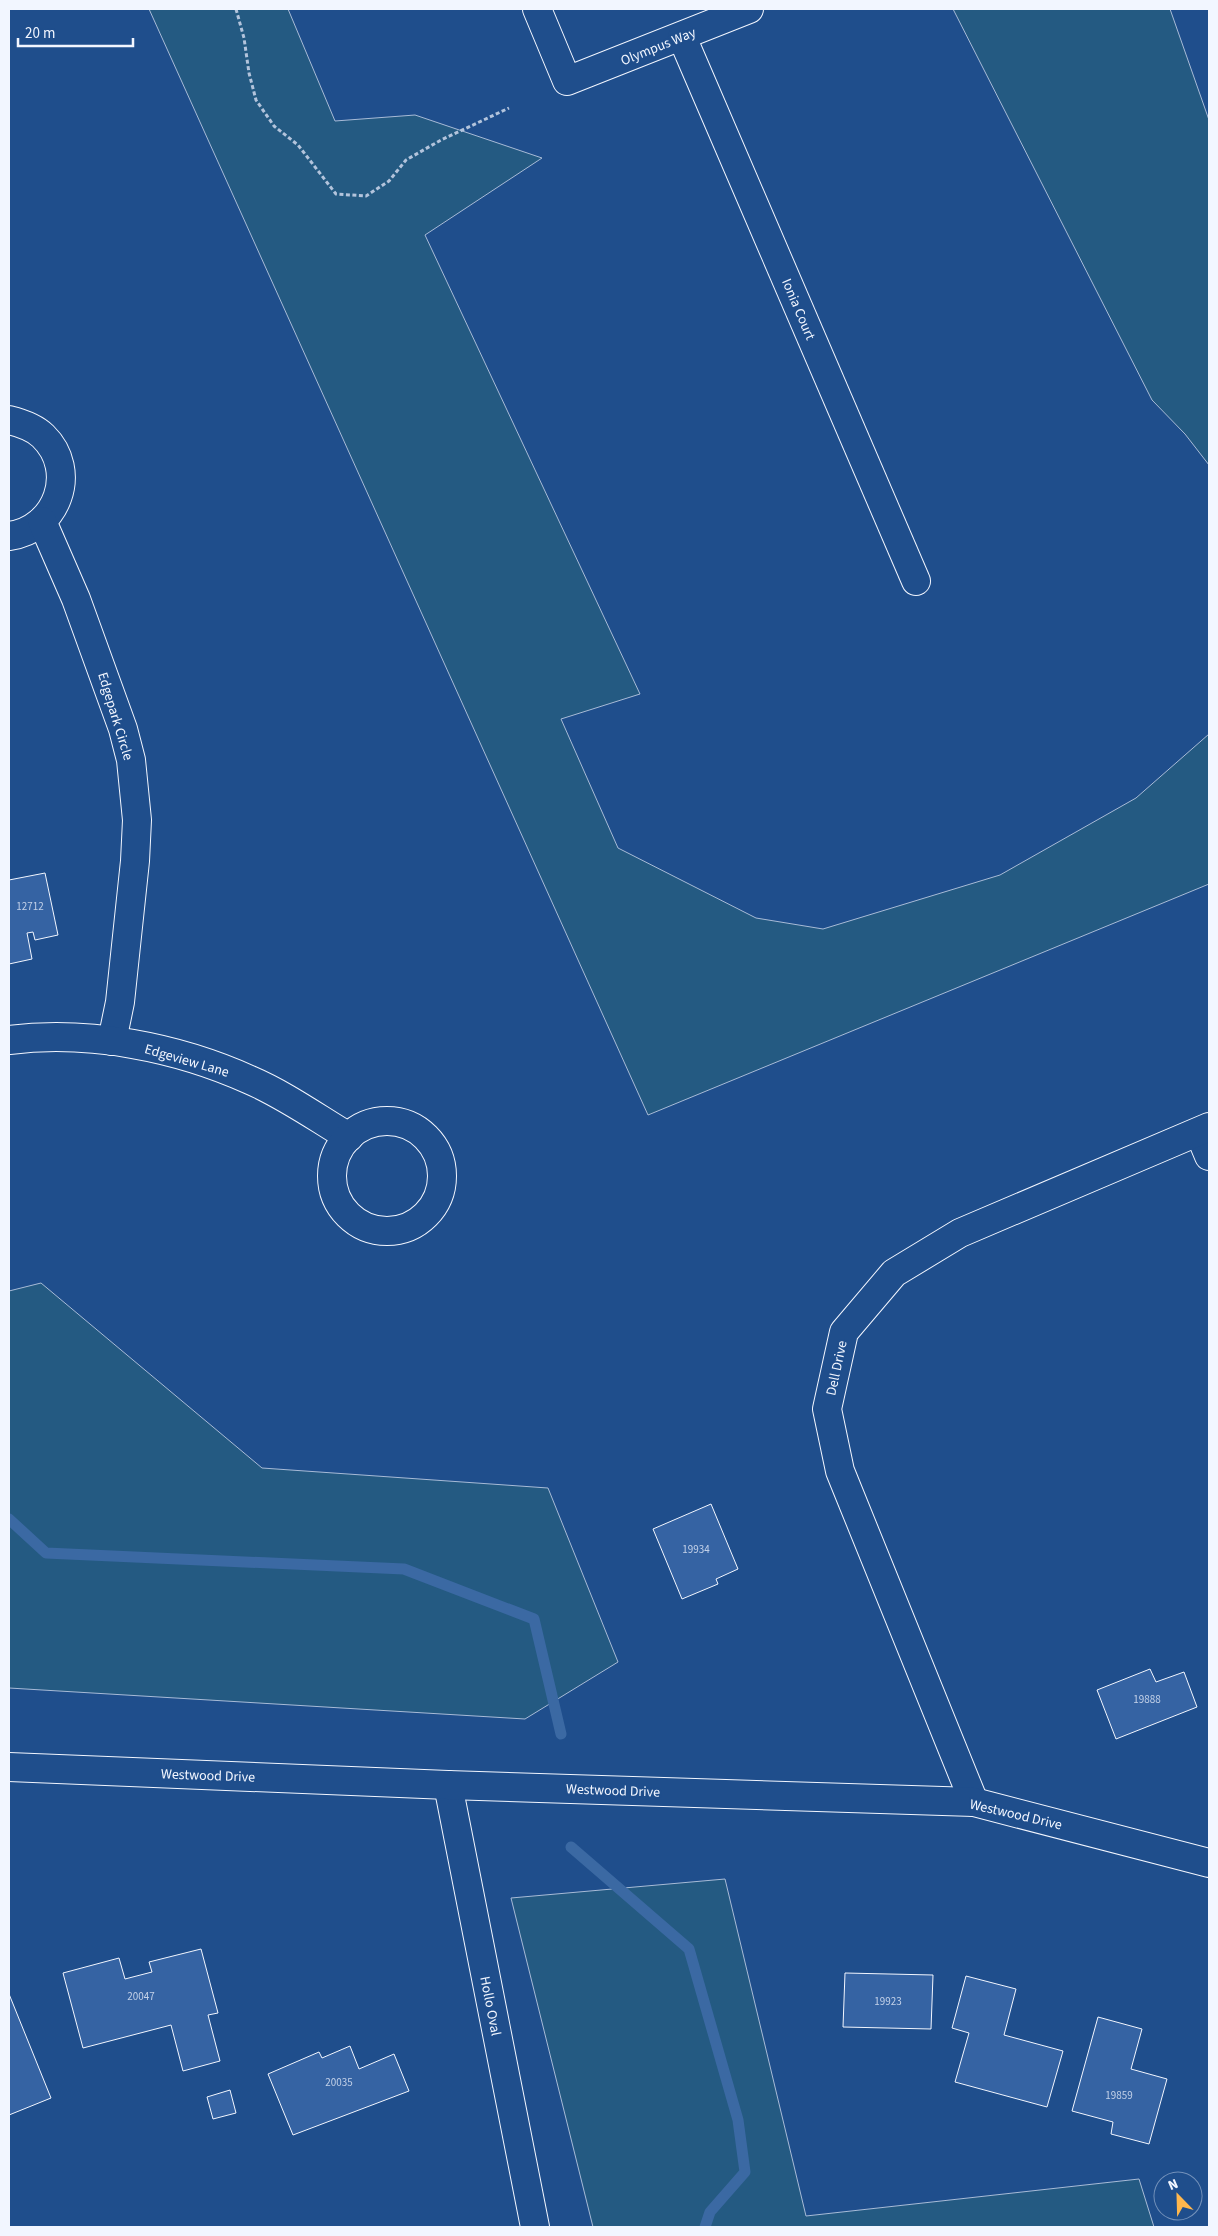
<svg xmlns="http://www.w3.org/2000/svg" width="1218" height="2236" font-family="'Source Sans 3',sans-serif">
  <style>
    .green { fill: #245a82; stroke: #a8bbd7 }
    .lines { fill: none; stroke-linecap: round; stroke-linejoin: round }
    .stream { stroke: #3b69a3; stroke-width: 11 }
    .building { fill: #3563a3; stroke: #f2f6ff }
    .street-casing { stroke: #f2f6ff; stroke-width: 30 }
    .secondary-casing { stroke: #f2f6ff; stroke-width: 30 }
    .path { stroke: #b3c4dc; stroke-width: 3; stroke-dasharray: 4 2.5; stroke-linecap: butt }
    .street { stroke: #1f4e8c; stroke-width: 28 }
    .secondary { stroke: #1f4e8c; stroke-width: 28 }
    .labels { text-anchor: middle; stroke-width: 4; stroke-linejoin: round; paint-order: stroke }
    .number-label { font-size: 11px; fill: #c3d1e8 }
    .street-label { font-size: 14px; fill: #f2f6ff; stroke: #1f4e8c }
  </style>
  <rect width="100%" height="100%" fill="#1f4e8c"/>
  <g class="green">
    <polygon points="149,9 288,9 335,121 415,115 542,158 425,235 640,694 561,719 618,848 756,918 823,929 1000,875 1136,798 1209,734 1209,884 648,1115"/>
    <polygon points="953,9 1170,9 1209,120 1209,465 1185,434 1152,400"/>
    <polygon points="41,1283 262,1468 548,1488 618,1662 525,1719 9,1688 9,1291"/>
    <polygon points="725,1879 806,2216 1139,2179 1154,2227 593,2227 511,1898"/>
  </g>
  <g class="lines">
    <g class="stream">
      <polyline points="9,1519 46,1553 404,1569 534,1619 561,1734"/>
      <polyline points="571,1847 689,1949 738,2120 745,2172 710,2212 705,2227"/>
    </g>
  </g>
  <g class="building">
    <polygon points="45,873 58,935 35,940 33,932 27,933 32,959 9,964 9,880"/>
    <polygon points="711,1504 738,1569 716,1579 718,1584 682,1599 653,1529"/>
    <polygon points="1150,1669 1156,1682 1184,1672 1197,1707 1116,1739 1097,1690"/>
    <polygon points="201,1949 218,2013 208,2015 220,2061 183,2071 171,2025 83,2048 63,1973 119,1958 125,1979 152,1972 149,1962"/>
    <polygon points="845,1973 933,1975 931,2029 843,2027"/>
    <polygon points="966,1976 1016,1989 1004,2035 1063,2051 1047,2107 955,2082 969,2033 952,2028"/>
    <polygon points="9,1994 51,2098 9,2115"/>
    <polygon points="1098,2017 1142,2029 1131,2069 1167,2079 1149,2144 1111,2134 1113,2122 1072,2111"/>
    <polygon points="350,2046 359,2069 394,2054 409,2091 293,2135 268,2074 319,2052 322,2058"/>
    <polygon points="230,2090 236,2113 213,2119 207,2097"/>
  </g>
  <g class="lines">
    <defs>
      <g id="street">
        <polyline points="537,9 567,81 749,9"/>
        <polyline points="682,37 916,581"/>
        <path d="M9,420C21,423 34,427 43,436C79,471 57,530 9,536"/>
        <polyline points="42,521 76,599 123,729 131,760 137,820 135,861 120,1002 112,1041"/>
        <path d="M9,1040C89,1030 177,1047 250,1080C285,1095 317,1118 349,1137"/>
        <circle cx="387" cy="1176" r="55"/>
        <polyline points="1199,1132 1209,1156"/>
        <polyline points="448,1785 535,2227"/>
        <polyline points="974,1802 840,1471 827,1409 844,1332 894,1273 960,1233 1209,1127"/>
      </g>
      <polyline id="secondary" points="9,1767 448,1785 974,1802 1209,1863"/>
    </defs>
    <use href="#street" class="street-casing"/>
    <use href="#secondary" class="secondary-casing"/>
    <polyline class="path" points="236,9 244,38 249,73 256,100 274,126 298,145 336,194 366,196 389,181 406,160 441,140 509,108"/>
    <use href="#street" class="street"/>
    <use href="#secondary" class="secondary"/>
  </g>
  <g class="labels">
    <g class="number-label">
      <text x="30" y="910">12712</text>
      <text x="696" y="1553">19934</text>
      <text x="1147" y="1703">19888</text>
      <text x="141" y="2000">20047</text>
      <text x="888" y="2005">19923</text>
      <text x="339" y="2086">20035</text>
      <text x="1119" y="2099">19859</text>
    </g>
    <g class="street-label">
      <text transform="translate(658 46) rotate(-22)" y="5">Olympus Way</text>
      <text transform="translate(799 309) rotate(67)" y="5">Ionia Court</text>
      <text transform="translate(116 716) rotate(73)" y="5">Edgepark Circle</text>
      <text transform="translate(187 1060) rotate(16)" y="5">Edgeview Lane</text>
      <text transform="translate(836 1368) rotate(-78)" y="5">Dell Drive</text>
      <text transform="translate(208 1775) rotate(2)" y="5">Westwood Drive</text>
      <text transform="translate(613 1790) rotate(2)" y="5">Westwood Drive</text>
      <text transform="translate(1016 1814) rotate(13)" y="5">Westwood Drive</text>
      <text transform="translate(491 2006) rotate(79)" y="5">Hollo Oval</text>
    </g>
  </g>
  <rect width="1218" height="2236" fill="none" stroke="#f2f6ff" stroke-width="20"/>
  <g transform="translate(1178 2196) rotate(337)"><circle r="24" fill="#1f4e8c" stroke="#7391ba"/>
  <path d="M0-4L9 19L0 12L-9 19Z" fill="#ffb74d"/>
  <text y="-8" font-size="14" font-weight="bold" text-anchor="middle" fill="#f2f6ff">N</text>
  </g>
  <path d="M18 38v8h115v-8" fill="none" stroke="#f2f6ff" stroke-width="2.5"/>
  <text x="25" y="38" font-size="15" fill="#f2f6ff" stroke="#1f4e8c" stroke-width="4" paint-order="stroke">20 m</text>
</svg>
